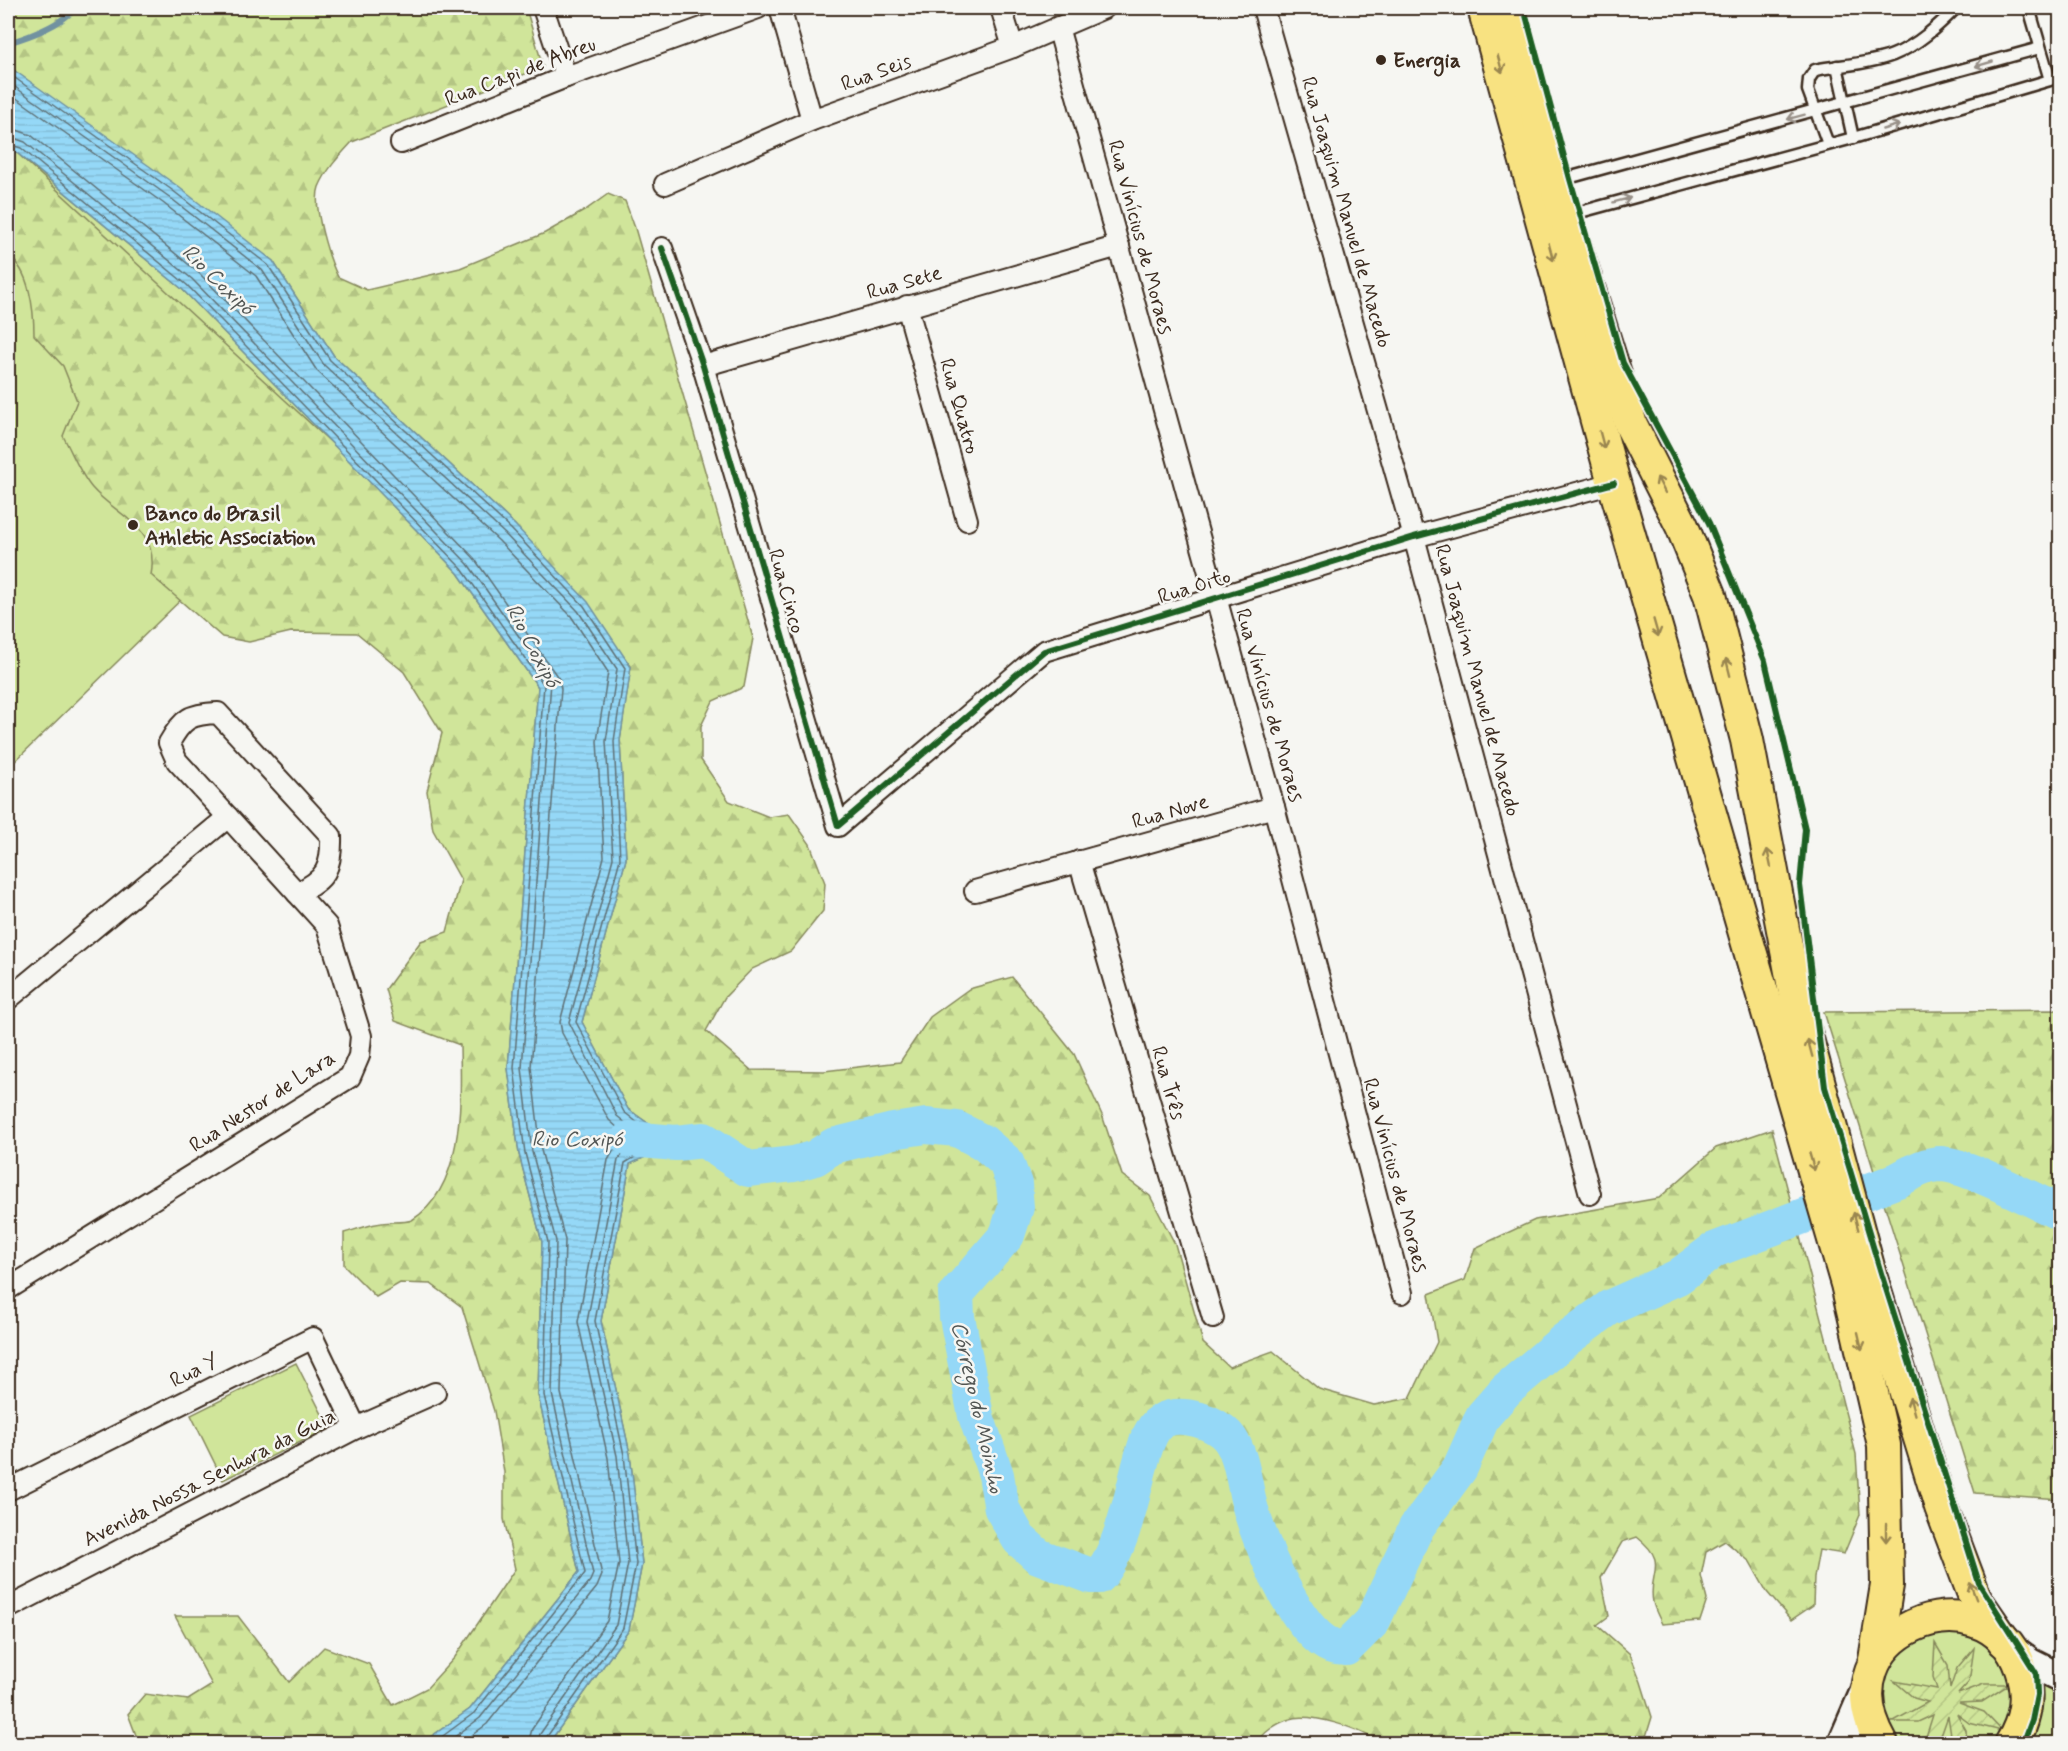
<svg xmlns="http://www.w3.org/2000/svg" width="2068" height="1751" font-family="Mynerve,sans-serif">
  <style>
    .green { fill: #d0e59a; stroke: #86885c; stroke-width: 1.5 }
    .forest { fill: url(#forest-firs); stroke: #86885c; stroke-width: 1.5 }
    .garden { fill: url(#garden-furrows); stroke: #86885c; stroke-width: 1.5 }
    .water { fill: url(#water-rules); stroke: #7192a0; stroke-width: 1.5 }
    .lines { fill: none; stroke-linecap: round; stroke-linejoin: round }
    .shore { stroke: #5f7075; stroke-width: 1.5 }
    .stream { stroke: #7192a0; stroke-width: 6 }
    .river { stroke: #95d8f7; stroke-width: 36 }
    .lane-casing { stroke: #3b2a1e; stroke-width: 15 }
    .street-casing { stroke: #3b2a1e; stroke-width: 24 }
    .secondary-casing { stroke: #3b2a1e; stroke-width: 33 }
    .primary-casing { stroke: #3b2a1e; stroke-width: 36 }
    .lane { stroke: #f6f6f2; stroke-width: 10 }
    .street { stroke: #f6f6f2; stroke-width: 20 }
    .secondary { stroke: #f6f6f2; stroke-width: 28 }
    .primary { stroke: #f8e281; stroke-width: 32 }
    .cycleway-casing { stroke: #f6f6f2; stroke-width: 10 }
    .cycleway { stroke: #1b5e20; stroke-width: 6 }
    .oneway { stroke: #9a8650 }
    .oneway2 { stroke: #989088 }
    .poi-dot { fill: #3b2a1e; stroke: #f6f6f2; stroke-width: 2 }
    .labels { text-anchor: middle; stroke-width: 5; stroke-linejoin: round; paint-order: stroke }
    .poi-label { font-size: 21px; font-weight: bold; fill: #3b2a1e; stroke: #f6f6f2; text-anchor: start }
    .street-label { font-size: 21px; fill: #3b2a1e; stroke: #f6f6f2 }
    .water-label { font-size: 22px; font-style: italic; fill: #525654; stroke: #f6f6f2 }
  </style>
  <defs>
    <pattern id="forest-firs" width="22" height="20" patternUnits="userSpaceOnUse" patternTransform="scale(1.5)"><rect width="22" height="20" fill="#d0e59a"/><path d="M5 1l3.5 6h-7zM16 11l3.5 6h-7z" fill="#b4c584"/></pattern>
    <pattern id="garden-furrows" width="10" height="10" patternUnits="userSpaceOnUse" patternTransform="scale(1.5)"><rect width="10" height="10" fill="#d0e59a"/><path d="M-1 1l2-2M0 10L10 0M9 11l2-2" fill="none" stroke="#b4c584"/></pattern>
    <pattern id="water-rules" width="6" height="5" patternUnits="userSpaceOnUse" patternTransform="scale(1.5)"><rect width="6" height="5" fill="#95d8f7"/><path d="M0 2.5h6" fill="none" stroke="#81bad3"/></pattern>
  </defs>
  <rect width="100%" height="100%" fill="#f6f6f2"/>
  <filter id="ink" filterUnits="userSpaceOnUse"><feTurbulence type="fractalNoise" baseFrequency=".0167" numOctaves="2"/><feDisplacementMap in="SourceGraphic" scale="12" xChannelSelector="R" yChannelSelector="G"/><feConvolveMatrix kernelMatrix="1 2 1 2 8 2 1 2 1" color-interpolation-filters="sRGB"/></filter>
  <g filter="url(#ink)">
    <g class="green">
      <polygon points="8,152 24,159 182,289 337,448 8,768"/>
      <polygon points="296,1363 329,1428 223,1480 191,1415"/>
      <polygon points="1929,1629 1976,1632 2020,1685 2005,1743 1893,1743 1882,1723 1880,1676 1891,1655"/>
      <polygon points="2031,1679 2060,1694 2060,1743 2018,1744"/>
    </g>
    <g class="forest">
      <path d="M8,8H526L543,67L352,142C340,155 326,170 319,187C312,206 329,259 338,277L367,290L460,268L545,233L584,211L608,194L625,201L635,228L753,638L744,687L713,701L701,726V760L729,801L769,817L789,814L810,844L825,883L823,911L791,951L752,969L725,997L706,1031L751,1070L824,1071L900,1062L930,1017L969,989L1012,977L1074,1054L1102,1115L1122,1175L1150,1196L1175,1244L1203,1343L1229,1367L1273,1351L1319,1389L1374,1405L1410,1398L1437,1342L1429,1294L1465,1280L1475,1248L1535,1220L1659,1198L1716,1148L1772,1129L1856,1454L1860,1515L1844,1554L1819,1550L1814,1577L1813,1605L1791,1620L1767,1592L1750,1562L1725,1541L1706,1552L1701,1576L1707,1600L1700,1621L1662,1624C1659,1617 1654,1609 1653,1602C1647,1572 1671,1564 1637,1537L1622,1542L1601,1578L1609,1616L1597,1625L1630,1654L1641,1682L1652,1717L1644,1743H1378C1364,1729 1309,1712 1290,1719C1277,1723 1263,1732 1257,1744L549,1743L629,1630L642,1564L630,1454L601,1321L630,1164L676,1143L628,1109L582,1022L626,859L620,741L631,666L515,525L334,356L273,261L8,66Z"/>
      <path d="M8,149L17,153L337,448L458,573L538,687L508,1068L519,1154L542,1242L538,1395L579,1572L470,1709L422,1743H139L128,1714L145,1694L188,1700L212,1685L175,1616H238L289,1682L324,1647L369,1664L393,1705L427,1688L455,1657L515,1569L504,1519V1472L494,1411L462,1307L431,1284L400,1283L376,1297L344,1265V1233C361,1228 376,1222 394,1222C399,1222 407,1222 412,1220C465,1187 461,1100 460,1045L395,1021L386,989L421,941L447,932L461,880L433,830L427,791L442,733L404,672L357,633L291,632L249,642L222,637L151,575C160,526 117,517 92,488C80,474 72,452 63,436L77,401L63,366L34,335C34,311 30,269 8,256Z"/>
      <polygon points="2060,1010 2060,1499 1975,1493 1824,1012"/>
    </g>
    <polygon class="garden" points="1935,1643 1948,1665 1950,1689 1957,1668 1974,1648 1969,1682 1958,1694 1984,1684 2010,1684 1982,1702 1959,1703 1984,1712 2002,1731 1969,1723 1957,1714 1966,1730 1967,1743 1952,1742 1948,1716 1941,1736 1933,1743 1924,1743 1933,1715 1918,1722 1892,1722 1928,1702 1914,1698 1894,1681 1937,1689 1933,1677"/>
    <polygon class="water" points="8,66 176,185 273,261 334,356 515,525 588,602 631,667 620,741 626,859 582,1022 628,1109 676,1143 630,1164 601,1321 630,1454 642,1564 629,1630 549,1743 422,1743 470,1709 579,1572 538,1395 542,1242 519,1154 508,1068 538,687 458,573 182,289 17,153 8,149"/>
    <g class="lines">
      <g class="shore">
        <polyline points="8,73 172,190 268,265 330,360 511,529 584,606 625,668 614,741 620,859 576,1022 624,1112 661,1141 625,1163 595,1321 624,1455 636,1564 623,1628 546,1738 545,1744"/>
        <polyline points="8,82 168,196 262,270 324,365 505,534 578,611 617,669 606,741 613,858 569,1022 617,1116 647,1140 623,1154 618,1160 587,1322 617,1456 628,1563 616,1625 540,1734 537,1744"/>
        <polyline points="8,92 163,203 256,276 317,371 499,541 571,616 608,672 597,741 604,857 560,1022 562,1033 609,1120 629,1138 614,1150 608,1160 578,1322 608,1458 619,1563 607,1621 532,1729 528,1744"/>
        <polyline points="8,127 31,135 199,273 474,558 559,679 561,689 531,1067 541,1150 565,1240 561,1393 602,1575 597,1587 487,1724 460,1744"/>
        <polyline points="8,136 25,142 192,279 468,564 551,682 522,1068 532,1152 556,1241 552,1394 593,1574 590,1581 480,1718 445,1744"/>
        <polyline points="8,144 21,148 187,285 462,569 544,685 514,1068 525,1153 548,1242 544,1395 585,1573 474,1713 432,1744"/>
      </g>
      <path class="stream" d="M8,43C31,36 59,26 76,8"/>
      <path class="river" d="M629,1139L676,1143L704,1140L748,1169L794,1164L815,1158L833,1146L893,1131L926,1126L957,1129L984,1143L1006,1162L1014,1184L1016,1207L1007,1235L956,1294L957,1317L976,1416L996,1475L1002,1509L1019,1539L1038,1556L1091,1576H1099C1120,1553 1131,1500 1139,1469C1143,1455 1146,1439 1155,1427C1170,1408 1206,1419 1222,1431C1242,1446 1243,1481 1249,1503C1258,1538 1296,1633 1332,1646C1336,1648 1342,1647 1346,1648L1372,1622L1416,1528L1460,1468L1483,1416L1506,1390L1565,1340L1609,1308L1678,1277L1714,1250L1898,1180C1911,1173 1925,1164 1941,1164C1968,1165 2033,1200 2060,1213"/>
      <defs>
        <g id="lane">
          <polyline points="1837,66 1853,138"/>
          <path d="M1828,144L1808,90L1809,79L1815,70C1840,65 1870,64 1893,55C1918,45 1938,26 1956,8"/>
          <polyline points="1557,181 2040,48"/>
          <polyline points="1569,215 1853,138 2050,80 2029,8"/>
        </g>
        <g id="street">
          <polyline points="543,8 566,77"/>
          <polyline points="780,8 812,120"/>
          <polyline points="1001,8 1013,47"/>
          <polyline points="1263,8 1414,537 1590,1194"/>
          <polyline points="1058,27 1274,807 1402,1293"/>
          <polyline points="401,143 566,77 758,8"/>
          <polyline points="665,184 812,120 1013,47 1104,8"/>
          <polyline points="662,248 703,366 838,826 1044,651 1414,537 1614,483"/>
          <polyline points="907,306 967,520"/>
          <polyline points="703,366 1119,246"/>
          <path d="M228,817L177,761L169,743C183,718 190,714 218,713L331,836C332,868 326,880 297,893"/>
          <polyline points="1079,861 1213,1318"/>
          <polyline points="975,891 1274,807"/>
          <polyline points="8,999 228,817 327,926 361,1036 359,1056 350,1077 8,1289"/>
          <polyline points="8,1490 313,1338 356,1428"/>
          <polyline points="8,1608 356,1428 435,1393"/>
        </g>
        <g id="secondary">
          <polyline points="2015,1652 2030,1663 2060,1678"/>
          <polyline points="1842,1744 1868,1684"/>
        </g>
        <g id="primary">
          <polyline points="1484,8 1614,483 1847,1284 1884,1445 1887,1585 1875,1660"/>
          <polyline points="1510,8 1555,181 1631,425 1682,526 1710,595 1747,740 1796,998 1871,1278 1941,1507 1976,1600 2004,1641"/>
          <path d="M1882,1744C1817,1632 1985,1565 2021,1669C2030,1696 2026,1720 2011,1744"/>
        </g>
      </defs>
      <use href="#lane" class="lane-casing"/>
      <use href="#street" class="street-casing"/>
      <use href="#secondary" class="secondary-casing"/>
      <use href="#primary" class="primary-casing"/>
      <use href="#lane" class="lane"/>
      <use href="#street" class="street"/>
      <use href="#secondary" class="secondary"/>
      <use href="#primary" class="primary"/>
      <defs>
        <g id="cycleway">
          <polyline points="1524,8 1570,179 1623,363 1709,523 1765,661 1805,829 1800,885 1825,1087 1881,1273 1979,1583 2036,1673 2037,1695 2032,1720 2023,1744"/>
          <polyline points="662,248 703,366 838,826 1044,651 1414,537 1614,483"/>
        </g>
      </defs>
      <use href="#cycleway" class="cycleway-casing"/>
      <use href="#cycleway" class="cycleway"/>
    </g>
    <defs><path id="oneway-shaft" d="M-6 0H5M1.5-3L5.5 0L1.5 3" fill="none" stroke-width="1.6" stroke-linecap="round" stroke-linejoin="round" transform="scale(1.5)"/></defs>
    <g class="oneway">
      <use href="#oneway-shaft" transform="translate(1500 64) rotate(75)"/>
      <use href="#oneway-shaft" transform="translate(1551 252) rotate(75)"/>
      <use href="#oneway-shaft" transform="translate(1602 440) rotate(75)"/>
      <use href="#oneway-shaft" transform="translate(1661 485) rotate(-117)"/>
      <use href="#oneway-shaft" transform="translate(1656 628) rotate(74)"/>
      <use href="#oneway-shaft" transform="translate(1728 667) rotate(-104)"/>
      <use href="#oneway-shaft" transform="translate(1769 858) rotate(-102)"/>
      <use href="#oneway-shaft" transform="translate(1810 1048) rotate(-105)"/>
      <use href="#oneway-shaft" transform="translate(1812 1162) rotate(74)"/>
      <use href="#oneway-shaft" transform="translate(1856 1221) rotate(-105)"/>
      <use href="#oneway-shaft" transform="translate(1860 1341) rotate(77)"/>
      <use href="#oneway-shaft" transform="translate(1912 1406) rotate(-106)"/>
      <use href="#oneway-shaft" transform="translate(1886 1533) rotate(90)"/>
      <use href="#oneway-shaft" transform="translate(1973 1591) rotate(-111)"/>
    </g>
    <g class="oneway2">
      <use href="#oneway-shaft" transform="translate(1984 64) rotate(164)"/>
      <use href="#oneway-shaft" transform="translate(1796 117) rotate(165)"/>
      <use href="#oneway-shaft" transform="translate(1891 127) rotate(-16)"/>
      <use href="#oneway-shaft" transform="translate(1622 200) rotate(-15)"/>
    </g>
  </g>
  <g class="poi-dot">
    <circle cx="1381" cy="60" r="6"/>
    <circle cx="133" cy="525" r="6"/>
  </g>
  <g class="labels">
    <g class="poi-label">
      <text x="1393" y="67">Energia</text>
      <text x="145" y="520">Banco do Brasil<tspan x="145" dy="24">Athletic Association</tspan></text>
    </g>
    <g class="street-label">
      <text transform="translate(520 71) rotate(-21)" y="7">Rua Capi de Abreu</text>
      <text transform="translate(876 72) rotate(-20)" y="7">Rua Seis</text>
      <text transform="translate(1347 212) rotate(74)" y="7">Rua Joaquim Manuel de Macedo</text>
      <text transform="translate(1141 237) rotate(75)" y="7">Rua Vinícius de Moraes</text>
      <text transform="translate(904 282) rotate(-16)" y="7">Rua Sete</text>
      <text transform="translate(960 406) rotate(74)" y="7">Rua Quatro</text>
      <text transform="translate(1194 586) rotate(-17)" y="7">Rua Oito</text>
      <text transform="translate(787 591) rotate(74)" y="7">Rua Cinco</text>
      <text transform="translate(1478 680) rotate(75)" y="7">Rua Joaquim Manuel de Macedo</text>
      <text transform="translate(1270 705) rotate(74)" y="7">Rua Vinícius de Moraes</text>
      <text transform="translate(1170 811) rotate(-16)" y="7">Rua Nove</text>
      <text transform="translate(1169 1083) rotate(74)" y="7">Rua Três</text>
      <text transform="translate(262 1101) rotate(-33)" y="7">Rua Nestor de Lara</text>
      <text transform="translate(1396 1175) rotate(75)" y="7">Rua Vinícius de Moraes</text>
      <text transform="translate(194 1370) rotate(-27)" y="7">Rua Y</text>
      <text transform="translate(209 1477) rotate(-27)" y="7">Avenida Nossa Senhora da Guia</text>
    </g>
    <g class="water-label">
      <text transform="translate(219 279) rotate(44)" y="8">Rio Coxipó</text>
      <text transform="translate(534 645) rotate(62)" y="8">Rio Coxipó</text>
      <text x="577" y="1146">Rio Coxipó</text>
      <text transform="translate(979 1407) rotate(77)" y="8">Córrego do Moinho</text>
    </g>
  </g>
  <rect width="2068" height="1751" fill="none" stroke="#f6f6f2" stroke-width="30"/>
  <rect x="15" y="15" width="2038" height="1721" fill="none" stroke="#3b2a1e" stroke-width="2" filter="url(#ink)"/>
</svg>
